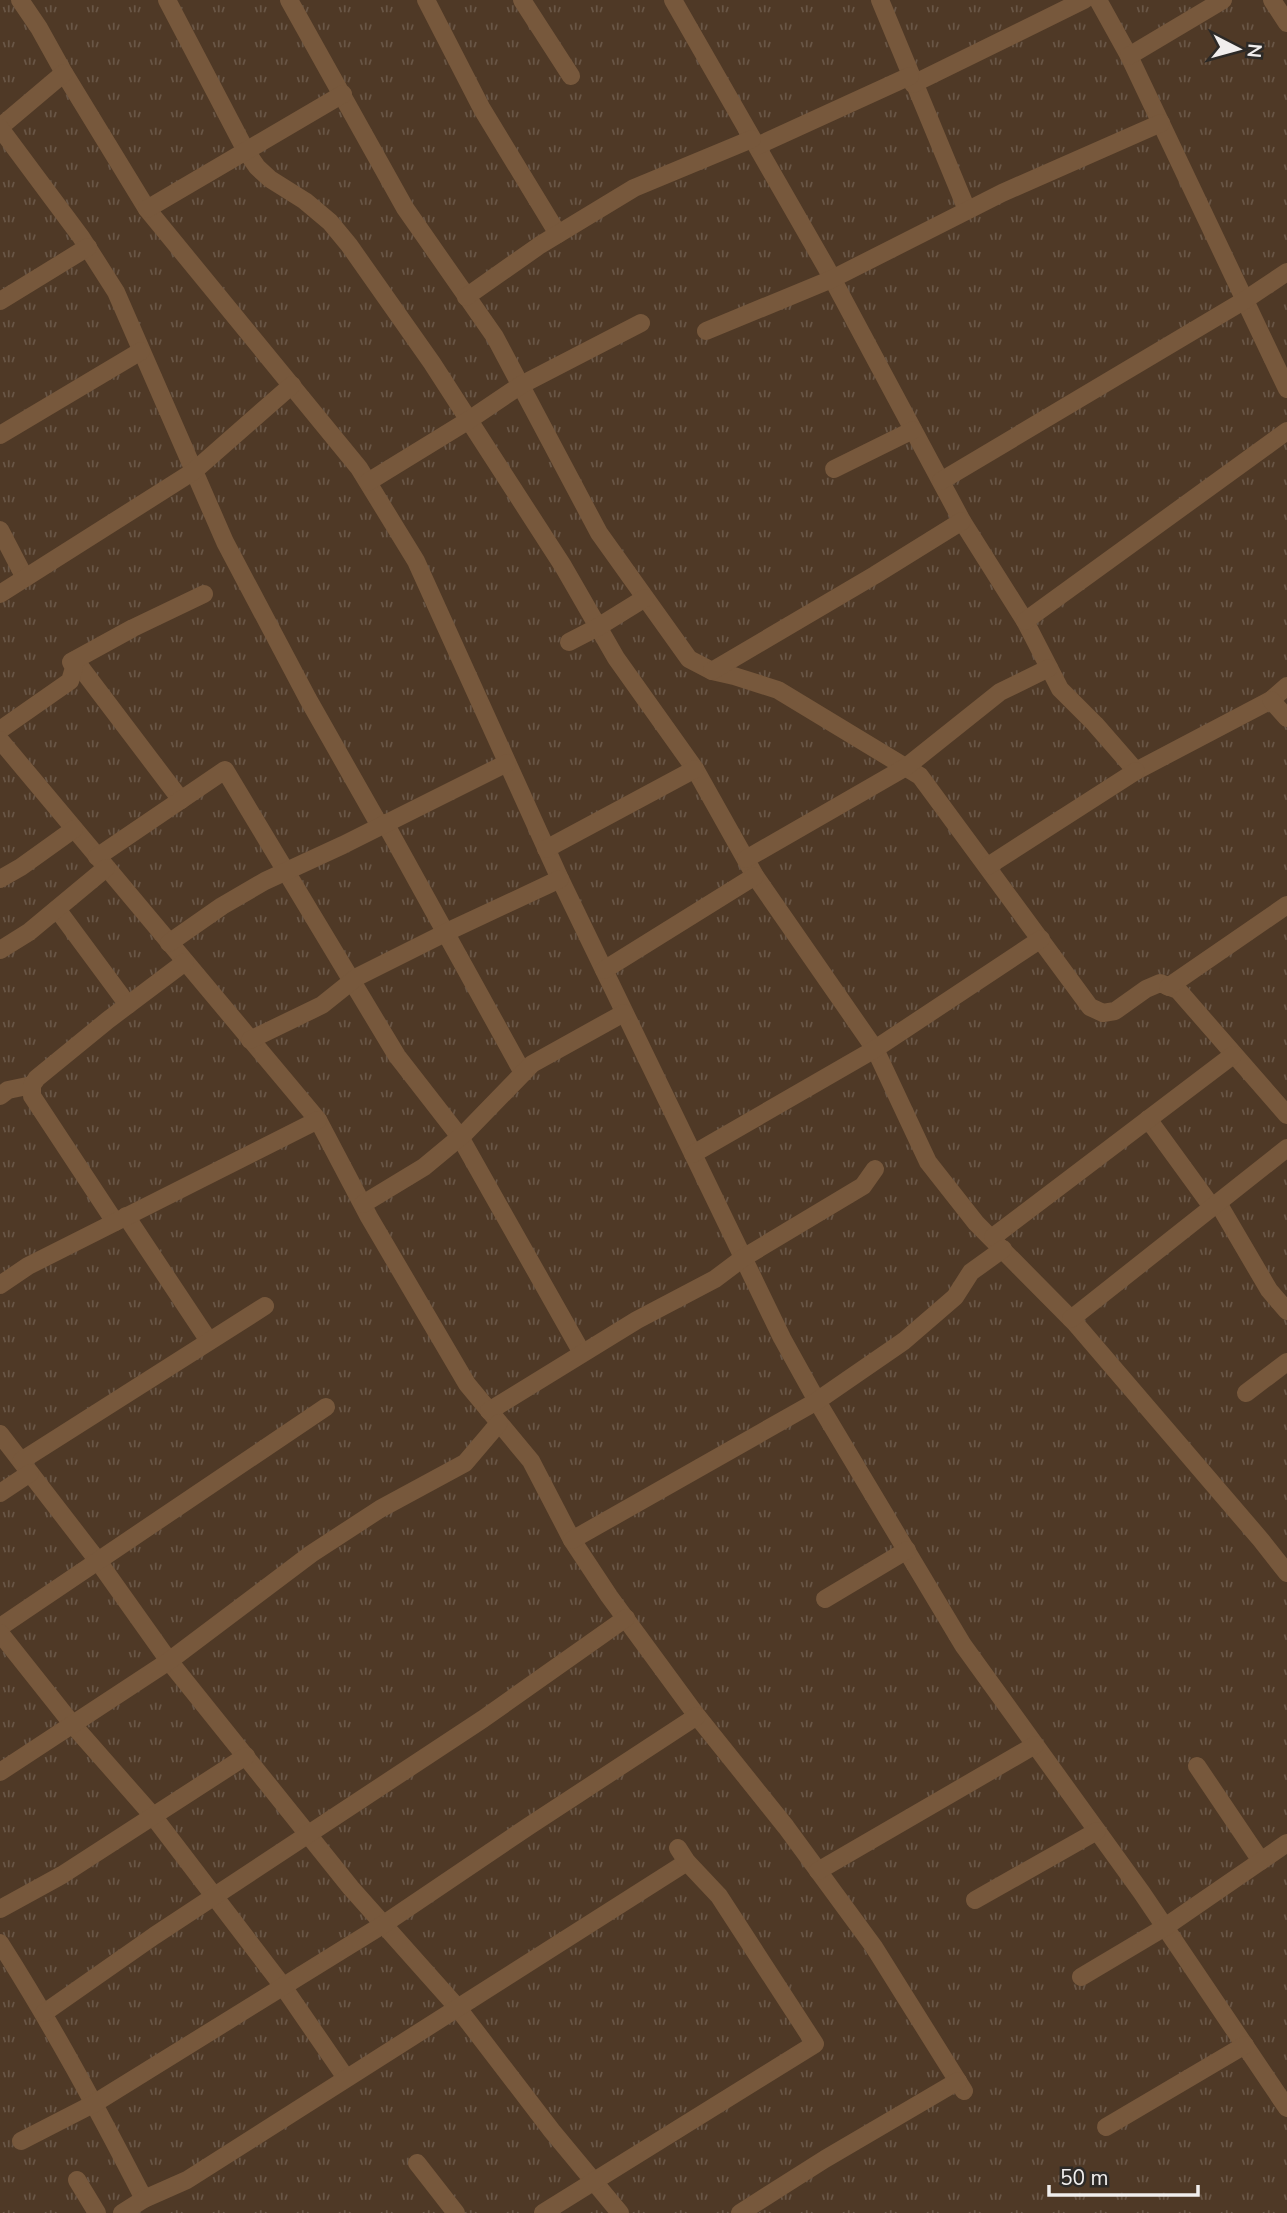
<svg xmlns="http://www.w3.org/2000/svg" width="1287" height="2213" font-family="'Nunito Sans',sans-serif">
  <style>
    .grass { fill: url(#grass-tufts) }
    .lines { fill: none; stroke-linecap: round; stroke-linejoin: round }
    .minor { stroke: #77583c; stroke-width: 18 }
  </style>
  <defs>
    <pattern id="grass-tufts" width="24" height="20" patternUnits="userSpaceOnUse" patternTransform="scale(1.75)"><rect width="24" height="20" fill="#4f3926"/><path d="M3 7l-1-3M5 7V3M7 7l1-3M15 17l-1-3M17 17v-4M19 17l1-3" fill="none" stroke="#695646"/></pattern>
  </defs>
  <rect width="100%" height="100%" fill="#2d2a27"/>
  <rect class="grass" x="0" y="0" width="1287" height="2213"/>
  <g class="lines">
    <g class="minor">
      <polyline points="20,0 39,28 64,73 147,209 359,468 416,561 560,879 782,1338 817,1401 963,1645 1142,1893 1287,2108"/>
      <polyline points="167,0 246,151 257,167 270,179 305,201 330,222 349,245 432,363 563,566 616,658 695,769 755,876 875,1049 928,1162 976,1223 1075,1323 1261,1540 1287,1573"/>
      <polyline points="289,0 405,208 495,337 599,533 689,659 712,671 734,676 778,690 920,776 1090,1007 1103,1013 1115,1011 1146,989 1160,983 1178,990 1287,1115"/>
      <polyline points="426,0 482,109 558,234"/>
      <polyline points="522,0 571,76"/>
      <polyline points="673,0 826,267 962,521 1025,621 1060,689 1095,724 1136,771 1271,700 1287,686"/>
      <polyline points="880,0 967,210"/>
      <polyline points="1098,0 1129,56 1287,389"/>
      <polyline points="1272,0 1287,23"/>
      <polyline points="1129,56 1223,0"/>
      <polyline points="913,84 1084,0"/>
      <polyline points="0,127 64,73"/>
      <polyline points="0,128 81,237 116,292 225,542 308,699 380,826"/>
      <polyline points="757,146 910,76"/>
      <polyline points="147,209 343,94"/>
      <polyline points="466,297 540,245 634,188 752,139"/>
      <polyline points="0,301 88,247"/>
      <polyline points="706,331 832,279 1002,193 1161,123"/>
      <polyline points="0,435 141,351"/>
      <polyline points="834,469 913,430"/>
      <polyline points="941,481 1245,300 1287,272"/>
      <polyline points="368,482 469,420 521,385 641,323"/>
      <polyline points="0,530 25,578"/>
      <polyline points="0,594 194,471 292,385"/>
      <polyline points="1025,621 1287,431"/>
      <polyline points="569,642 598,627 645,598"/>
      <polyline points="75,660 181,800"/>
      <polyline points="712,671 875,575 962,521"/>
      <polyline points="1271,700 1287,718"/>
      <polyline points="0,730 70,681 74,668 71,662 133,628 204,594"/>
      <polyline points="0,740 318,1120 369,1217 467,1384 531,1461 572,1540 609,1596 697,1716 786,1827 874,1947 964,2091"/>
      <polyline points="385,823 523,1073"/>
      <polyline points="546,849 695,769"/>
      <polyline points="97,857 225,770 397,1056 460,1137 582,1353"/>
      <polyline points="746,859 906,767 1000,692 1049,668"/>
      <polyline points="988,866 1136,771"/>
      <polyline points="0,879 21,867 74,829"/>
      <polyline points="57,909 128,1005"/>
      <polyline points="169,943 222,906 265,881 343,845 507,763"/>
      <polyline points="0,950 29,932 106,868"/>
      <polyline points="604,970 755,876"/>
      <polyline points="1168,987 1287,905"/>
      <polyline points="250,1040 322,1005 357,977 451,930 560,879"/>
      <polyline points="0,1096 8,1090 32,1085"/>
      <polyline points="1148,1119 1212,1207"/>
      <polyline points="693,1154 875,1049 1041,939"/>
      <polyline points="1218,1203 1269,1290 1287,1311"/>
      <polyline points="363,1204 424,1167 465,1133 532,1064 624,1013"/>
      <polyline points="126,1216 209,1341"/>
      <polyline points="115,1222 32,1096 32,1085 37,1078 108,1020 185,962"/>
      <polyline points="993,1237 1233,1055"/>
      <polyline points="0,1285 28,1266 318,1120"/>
      <polyline points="1071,1319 1287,1148"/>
      <polyline points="1246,1393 1287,1362"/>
      <polyline points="489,1411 637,1320 715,1279 743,1258 863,1186 875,1169"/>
      <polyline points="0,1434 98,1561 169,1661 351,1888 457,2007 552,2131 620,2213"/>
      <polyline points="21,1461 265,1306"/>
      <polyline points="0,1493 30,1473"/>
      <polyline points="572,1540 817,1401 904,1341 955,1297 971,1272 1003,1249"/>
      <polyline points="825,1599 907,1550"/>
      <polyline points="0,1627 326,1407"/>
      <polyline points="0,1633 73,1725 153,1816 282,1985 346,2078"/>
      <polyline points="1197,1766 1261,1861"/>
      <polyline points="0,1772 169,1661 311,1554 380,1509 465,1463 499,1423"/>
      <polyline points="818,1871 1035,1745"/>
      <polyline points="975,1900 1097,1831"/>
      <polyline points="0,1909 62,1875 246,1756"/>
      <path d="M0,1943C53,2026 99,2112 144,2199"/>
      <polyline points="1081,1977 1165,1927 1287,1843"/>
      <polyline points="44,2013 154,1936 483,1719 626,1618"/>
      <polyline points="1106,2127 1245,2045"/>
      <polyline points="21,2141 95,2103 384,1924 529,1826 697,1716"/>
      <polyline points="417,2163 456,2213"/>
      <polyline points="77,2180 97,2213"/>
      <polyline points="122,2213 144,2199 187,2180 687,1862"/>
      <polyline points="543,2213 815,2044 719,1896 687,1862 678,1848"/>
      <polyline points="740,2213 825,2159 958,2081"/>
    </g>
  </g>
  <g transform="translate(1238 49) rotate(96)" stroke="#2d2a27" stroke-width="5" paint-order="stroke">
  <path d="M0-5L12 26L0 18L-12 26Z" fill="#f1eeed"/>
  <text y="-10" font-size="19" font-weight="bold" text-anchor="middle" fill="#f1eeed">N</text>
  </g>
  <path d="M1049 2185v10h149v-10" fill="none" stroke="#f1eeed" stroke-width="3.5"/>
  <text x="1060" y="2185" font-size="21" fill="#f1eeed" stroke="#2d2a27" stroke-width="5" paint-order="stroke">50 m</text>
</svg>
